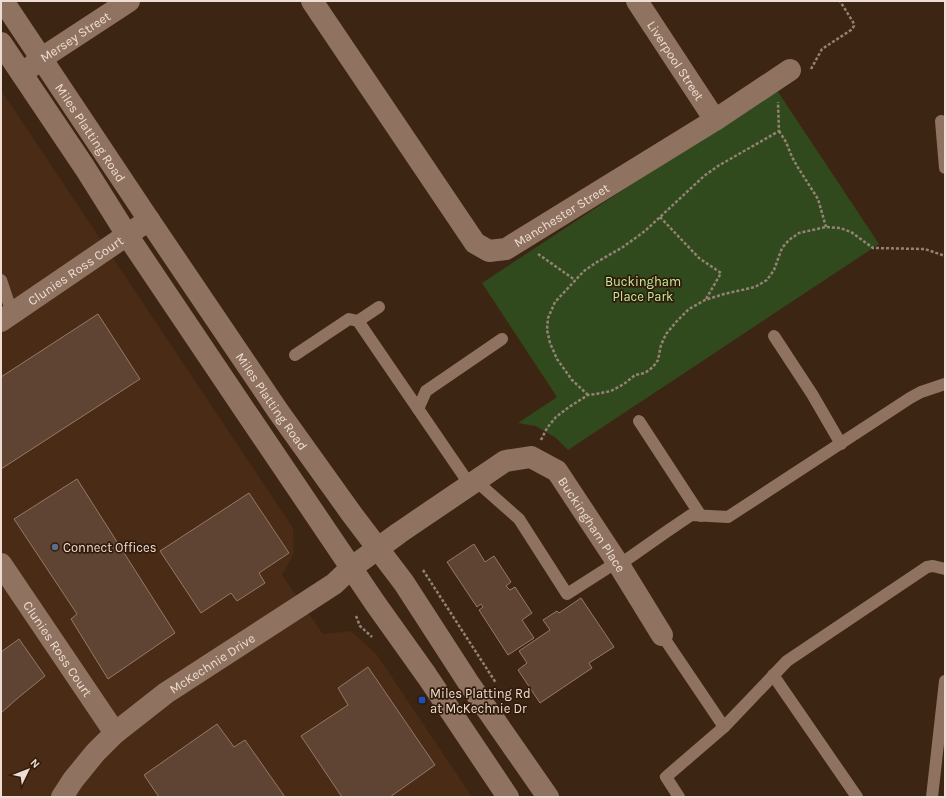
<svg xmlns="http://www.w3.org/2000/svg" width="946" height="798" font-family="Karla,sans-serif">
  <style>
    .built { fill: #492b16 }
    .green { fill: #304a1e }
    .building { fill: #5f4433; stroke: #967866 }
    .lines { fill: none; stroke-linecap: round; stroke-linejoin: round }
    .path { stroke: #968274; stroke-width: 2.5; stroke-dasharray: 3 2; stroke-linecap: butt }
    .lane { stroke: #8f725f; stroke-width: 12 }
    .street { stroke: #8f725f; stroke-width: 22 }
    .secondary { stroke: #8f725f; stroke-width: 22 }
    .service-dot { fill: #5c6f8a; stroke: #321b0b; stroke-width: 1.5 }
    .transit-dot { fill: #1a4fb4; stroke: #321b0b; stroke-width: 1.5 }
    .labels { text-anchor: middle; stroke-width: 3.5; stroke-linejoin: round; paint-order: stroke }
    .street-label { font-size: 13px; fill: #edddd2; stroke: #321b0b }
    .park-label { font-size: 13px; fill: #bdf19d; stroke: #321b0b }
    .poi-label { font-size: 13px; fill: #edddd2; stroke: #321b0b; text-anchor: start }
  </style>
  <rect width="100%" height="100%" fill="#3d2514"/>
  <polygon class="built" points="1,90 293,528 294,553 282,575 323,634 351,631 377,655 472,797 1,797"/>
  <polygon class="green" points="776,89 879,244 568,450 556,438 536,426 518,423 557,397 482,283"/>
  <g class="building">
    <polygon points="98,314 140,379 1,469 1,377"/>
    <polygon points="77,479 175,633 108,679 71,619 77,614 14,519"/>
    <polygon points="249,493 289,553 259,573 265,583 237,601 231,593 201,613 160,551"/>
    <polygon points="474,544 485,562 494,556 511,582 506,586 510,590 515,587 532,613 522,620 534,638 508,655 479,610 483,607 481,604 477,607 447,562"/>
    <polygon points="581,598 614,647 589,663 592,668 540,703 518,670 527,663 519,651 550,630 543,620 557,611 559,613"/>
    <polygon points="19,639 45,676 19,697 1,713 1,652"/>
    <polygon points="368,667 435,765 390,797 342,797 301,736 348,705 338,688"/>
    <polygon points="217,724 234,747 245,740 285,797 159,797 144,775"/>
  </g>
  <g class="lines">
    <g class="path">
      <polyline points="811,69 822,49 851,30 854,26 853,22 840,1"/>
      <polyline points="779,131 786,142 792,157 797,166 818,199 826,227"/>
      <polyline points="660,217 699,258 721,273 706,299"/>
      <polyline points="538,254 575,280"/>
      <polyline points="588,395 572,380 557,359 550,343 547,330 548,318 555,302 584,271 597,262 623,247 645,231 704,176 718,166 779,131 778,102"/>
      <polyline points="541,440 547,428 556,417 569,407 588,395 596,394 611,391 624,384 635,375 645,373 653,367 658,360 661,345 666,334 677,321 689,309 705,300 724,294 755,287 767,280 774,270 782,248 789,240 799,233 826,227 840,228 851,232 873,248 925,249 945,256"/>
      <polyline points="423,570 496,683"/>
      <polyline points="356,616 360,626 372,637"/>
    </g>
    <g class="lane">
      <polyline points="941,121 945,168"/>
      <polyline points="1,280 12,313"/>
      <polyline points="358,321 379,307"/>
      <polyline points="774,336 812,394 841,444"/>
      <polyline points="295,355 349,319 358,321 470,485"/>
      <polyline points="418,409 426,391 502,339"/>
      <polyline points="639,421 701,516"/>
      <polyline points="476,481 519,519 567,594 617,562"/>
      <polyline points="619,565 666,532 691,515 728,517 910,398 921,392 945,384"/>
      <polyline points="662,635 724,727 666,777 679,797"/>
      <polyline points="773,675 857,797"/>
      <polyline points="724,727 787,661 927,567 933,566 945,569"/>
      <polyline points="932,797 945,681"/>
    </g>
    <g class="street">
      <path id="s1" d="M312,1L475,243L489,251L506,249L715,120L790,70"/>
      <path id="s2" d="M637,1L715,120"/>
      <path id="s3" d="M22,74L42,58L129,1"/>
      <path id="s4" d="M1,321L149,220"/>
      <path id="s5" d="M1,564L115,733"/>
      <path id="s6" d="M62,797L73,780L95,753L115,733L166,693L334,584L351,568L399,533L505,461L531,457L557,471L619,565L662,635"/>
    </g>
    <g class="secondary">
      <path id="s7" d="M3,1L149,220L278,411L351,513L404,583L468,682L548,797"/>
      <polyline points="1,43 85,168 127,235 248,415 375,603 427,676 508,797"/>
    </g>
  </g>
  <circle class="service-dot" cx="55" cy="547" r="4"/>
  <rect class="transit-dot" x="418" y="696" width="8" height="8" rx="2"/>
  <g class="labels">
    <g class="street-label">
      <text dy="5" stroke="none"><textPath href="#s3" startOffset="65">Mersey Street</textPath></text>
      <text dy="5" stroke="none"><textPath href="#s2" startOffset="71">Liverpool Street</textPath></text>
      <text dy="5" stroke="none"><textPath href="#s7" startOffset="158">Miles Platting Road</textPath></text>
      <text dy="5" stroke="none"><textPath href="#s1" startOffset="390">Manchester Street</textPath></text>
      <text dy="5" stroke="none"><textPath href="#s4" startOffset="90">Clunies Ross Court</textPath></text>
      <text dy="5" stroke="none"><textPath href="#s7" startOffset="482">Miles Platting Road</textPath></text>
      <text dy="5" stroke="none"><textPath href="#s6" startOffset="679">Buckingham Place</textPath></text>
      <text dy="5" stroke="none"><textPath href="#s5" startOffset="102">Clunies Ross Court</textPath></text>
      <text dy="5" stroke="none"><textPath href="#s6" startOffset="203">McKechnie Drive</textPath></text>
    </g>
    <g class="park-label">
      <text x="643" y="286">Buckingham<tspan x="643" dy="15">Place Park</tspan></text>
    </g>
    <g class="poi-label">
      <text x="63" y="552">Connect Offices</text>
      <text x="430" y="698">Miles Platting Rd<tspan x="430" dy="15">at McKechnie Dr</tspan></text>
    </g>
  </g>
  <rect width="946" height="798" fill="none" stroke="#edddd2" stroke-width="4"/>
  <g transform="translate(28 770) rotate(47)" stroke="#321b0b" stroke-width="3" paint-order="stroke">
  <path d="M0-3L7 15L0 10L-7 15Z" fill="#edddd2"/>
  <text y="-6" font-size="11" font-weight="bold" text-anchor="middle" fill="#edddd2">N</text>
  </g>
</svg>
